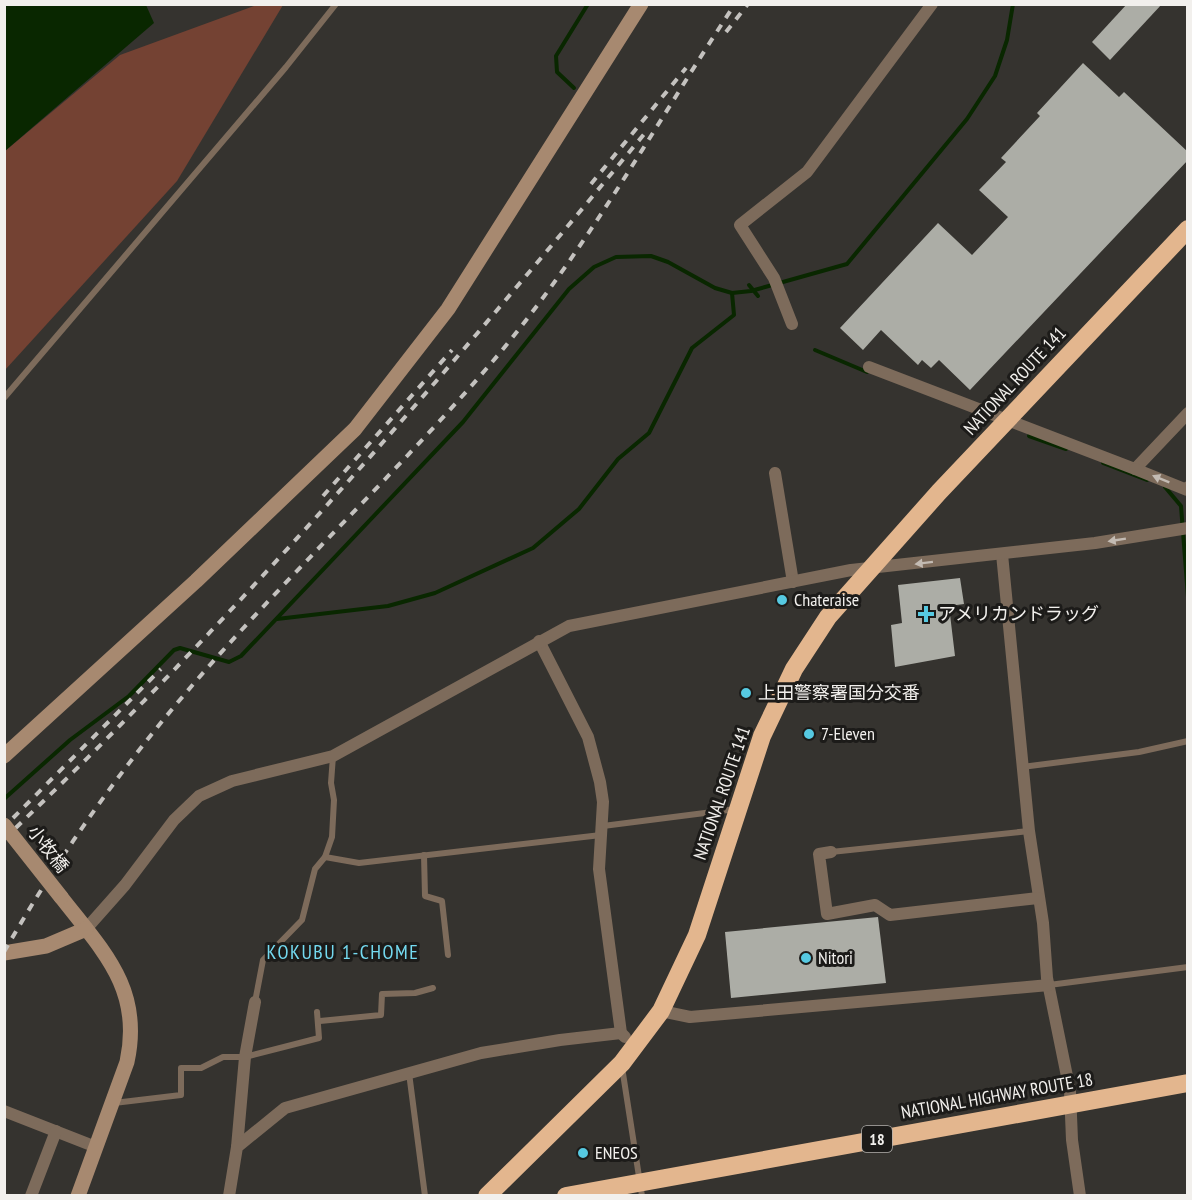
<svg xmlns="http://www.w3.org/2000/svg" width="1192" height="1200" font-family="'PT Sans Narrow','Noto Sans JP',sans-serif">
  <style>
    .green { fill: #744233 }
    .water { fill: #092700 }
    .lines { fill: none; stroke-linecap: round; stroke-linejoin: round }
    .stream { stroke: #092700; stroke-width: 4 }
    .building { fill: #acada6 }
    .lane { stroke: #7d6b5b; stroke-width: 6 }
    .street { stroke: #7d6b5b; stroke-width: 12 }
    .secondary { stroke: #a78970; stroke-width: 15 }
    .highway { stroke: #e3b68e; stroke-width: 18 }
    .rail { stroke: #c4c2bf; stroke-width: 4; stroke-dasharray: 8 8; stroke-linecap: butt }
    .secondary-bridge { stroke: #a78970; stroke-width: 15 }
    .oneway { fill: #c3bbb3 }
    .poi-dot { fill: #56c9e1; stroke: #1c1b19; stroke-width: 2 }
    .labels { text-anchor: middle; stroke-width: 6; stroke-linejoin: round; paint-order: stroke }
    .shield { fill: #1c1b19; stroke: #b2b0ad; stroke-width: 1.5 }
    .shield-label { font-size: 16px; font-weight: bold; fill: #f2f0ed }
    .street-label { font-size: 18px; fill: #f2f0ed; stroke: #1c1b19 }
    .poi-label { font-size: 18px; fill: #f2f0ed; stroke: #1c1b19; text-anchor: start }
    .neighbourhood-label { font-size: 20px; letter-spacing: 1.5px; fill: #74daf0; stroke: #1c1b19 }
  </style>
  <rect width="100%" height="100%" fill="#35332f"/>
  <polygon class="green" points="257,5 283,5 177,181 5,370 5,151 120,55"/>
  <polygon class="water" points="5,4 146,5 154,23 5,151"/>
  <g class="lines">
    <g class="stream">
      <polyline points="574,88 557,72 556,56 588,4"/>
      <polyline points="749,285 758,296"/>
      <polyline points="815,350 867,372"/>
      <polyline points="1029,436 1066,449"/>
      <polyline points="1103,463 1147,480"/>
      <polyline points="1165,487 1181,506 1188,597"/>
      <polyline points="277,619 388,606 435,593 533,548 579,509 618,459 649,433 692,348 734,315 732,293"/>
      <polyline points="4,799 70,740 129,696 174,650 180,648 229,662 241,656 463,422 569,289 594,267 616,257 651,256 668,262 715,288 732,293 751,291 847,264 967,119 995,76 1007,40 1013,4"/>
    </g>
  </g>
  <g class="building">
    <polygon points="1127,4 1162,4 1110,60 1092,42"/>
    <polygon points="1083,63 1119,97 1124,92 1188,152 1188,160 970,390 939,360 931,368 922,360 918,365 881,330 863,350 840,328 938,223 972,255 1008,217 979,190 1006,162 1001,158 1040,116 1037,113"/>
    <polygon points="960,578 964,604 949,606 955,656 895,667 891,625 902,623 898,585"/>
    <polygon points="878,917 886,983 731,998 725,932"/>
  </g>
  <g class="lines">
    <g class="lane">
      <polyline points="4,398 286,67 336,4"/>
      <polyline points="1022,767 1139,752 1188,741"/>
      <polyline points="603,826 736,809"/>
      <polyline points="831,852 1029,831"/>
      <polyline points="424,855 425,896 442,901 448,955"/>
      <polyline points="325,857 359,863 601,835"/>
      <polyline points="1049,985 1188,967"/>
      <polyline points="255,1002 263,960 302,920 315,869 325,857 332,837 334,800 331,783 333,756"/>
      <polyline points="320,1021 381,1015 382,994 415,993 433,988"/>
      <polyline points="622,1067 642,1196"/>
      <polyline points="409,1073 425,1196"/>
      <polyline points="114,1103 181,1095 181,1068 201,1068 223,1057 245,1057 319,1038 317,1012"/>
    </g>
    <g class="street">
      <polyline points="792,324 774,278 740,225 807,172 932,4"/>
      <polyline points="869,367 1135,469 1188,413"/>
      <polyline points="1135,469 1187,490 1188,487"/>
      <polyline points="775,473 793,582"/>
      <polyline points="1002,554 1029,831 1043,923 1047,978 1070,1091 1072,1140 1080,1196"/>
      <polyline points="539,641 588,737 600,782 603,802 599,869 621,1033 625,1037"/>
      <polyline points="831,852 819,854 827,914 875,905 890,915 1038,898"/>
      <polyline points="86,929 125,885 174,820 199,796 232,781 333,756 569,626 851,570 1095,543 1188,528"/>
      <polyline points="661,1011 690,1017 1049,985"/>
      <polyline points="4,1111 96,1147"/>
      <polyline points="237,1147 245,1057 255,1002"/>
      <polyline points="31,1196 56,1131"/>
      <polyline points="229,1196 237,1147 285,1108 481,1053 560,1040 621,1033"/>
    </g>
    <g class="secondary">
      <polyline points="4,756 196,581 355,429 448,309 641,4"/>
      <path d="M61,897C103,951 143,989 127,1062L78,1196"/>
      <polyline points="4,953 46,946 86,929"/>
    </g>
    <g class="highway">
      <polyline points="487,1196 622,1063 661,1011 697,935 762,736 794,669 828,617 939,492 1188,229"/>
      <polyline points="566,1196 1188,1083"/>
    </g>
    <g class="rail">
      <polyline points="726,32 748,4"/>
      <polyline points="591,184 686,68"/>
      <polyline points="323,496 452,350"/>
      <polyline points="13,818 161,669"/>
      <path d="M4,839C235,620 443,378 645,133"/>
      <path d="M4,952C56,861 116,775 184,695C280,582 390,480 487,368C583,257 654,126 735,4"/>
    </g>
    <polyline class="secondary-bridge" points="4,825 61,897"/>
  </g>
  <defs><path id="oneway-solid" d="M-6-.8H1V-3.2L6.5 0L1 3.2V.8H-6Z" transform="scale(1.5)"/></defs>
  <g class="oneway">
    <use href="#oneway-solid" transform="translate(1161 479) rotate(-158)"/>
    <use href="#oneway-solid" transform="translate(1117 540) rotate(171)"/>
    <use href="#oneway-solid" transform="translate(924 563) rotate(173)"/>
  </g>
  <g class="poi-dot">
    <circle cx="782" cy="600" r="6"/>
    <path d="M923 605h6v6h6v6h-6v6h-6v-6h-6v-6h6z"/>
    <circle cx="746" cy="693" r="6"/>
    <circle cx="809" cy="734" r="6"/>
    <circle cx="806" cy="958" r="6"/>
    <circle cx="583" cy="1153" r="6"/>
  </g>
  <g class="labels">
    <rect class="shield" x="862" y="1126" width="30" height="26" rx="4.5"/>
    <g class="shield-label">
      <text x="877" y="1145">18</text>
    </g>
    <g class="street-label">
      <text transform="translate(1015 381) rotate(-47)" y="6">NATIONAL ROUTE 141</text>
      <text transform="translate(722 793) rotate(-71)" y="6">NATIONAL ROUTE 141</text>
      <text transform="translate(48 849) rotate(52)" y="6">小牧橋</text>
      <text transform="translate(997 1096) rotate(-10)" y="6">NATIONAL HIGHWAY ROUTE 18</text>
    </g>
    <g class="poi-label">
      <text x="794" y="606">Chateraise</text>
      <text x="938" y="620">アメリカンドラッグ</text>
      <text x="758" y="699">上田警察署国分交番</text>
      <text x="821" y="740">7-Eleven</text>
      <text x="818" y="964">Nitori</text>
      <text x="595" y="1159">ENEOS</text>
    </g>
    <g class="neighbourhood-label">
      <text x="343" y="959">KOKUBU 1-CHOME</text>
    </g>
  </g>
  <rect width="1192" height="1200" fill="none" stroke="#f2f0ed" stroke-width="12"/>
</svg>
